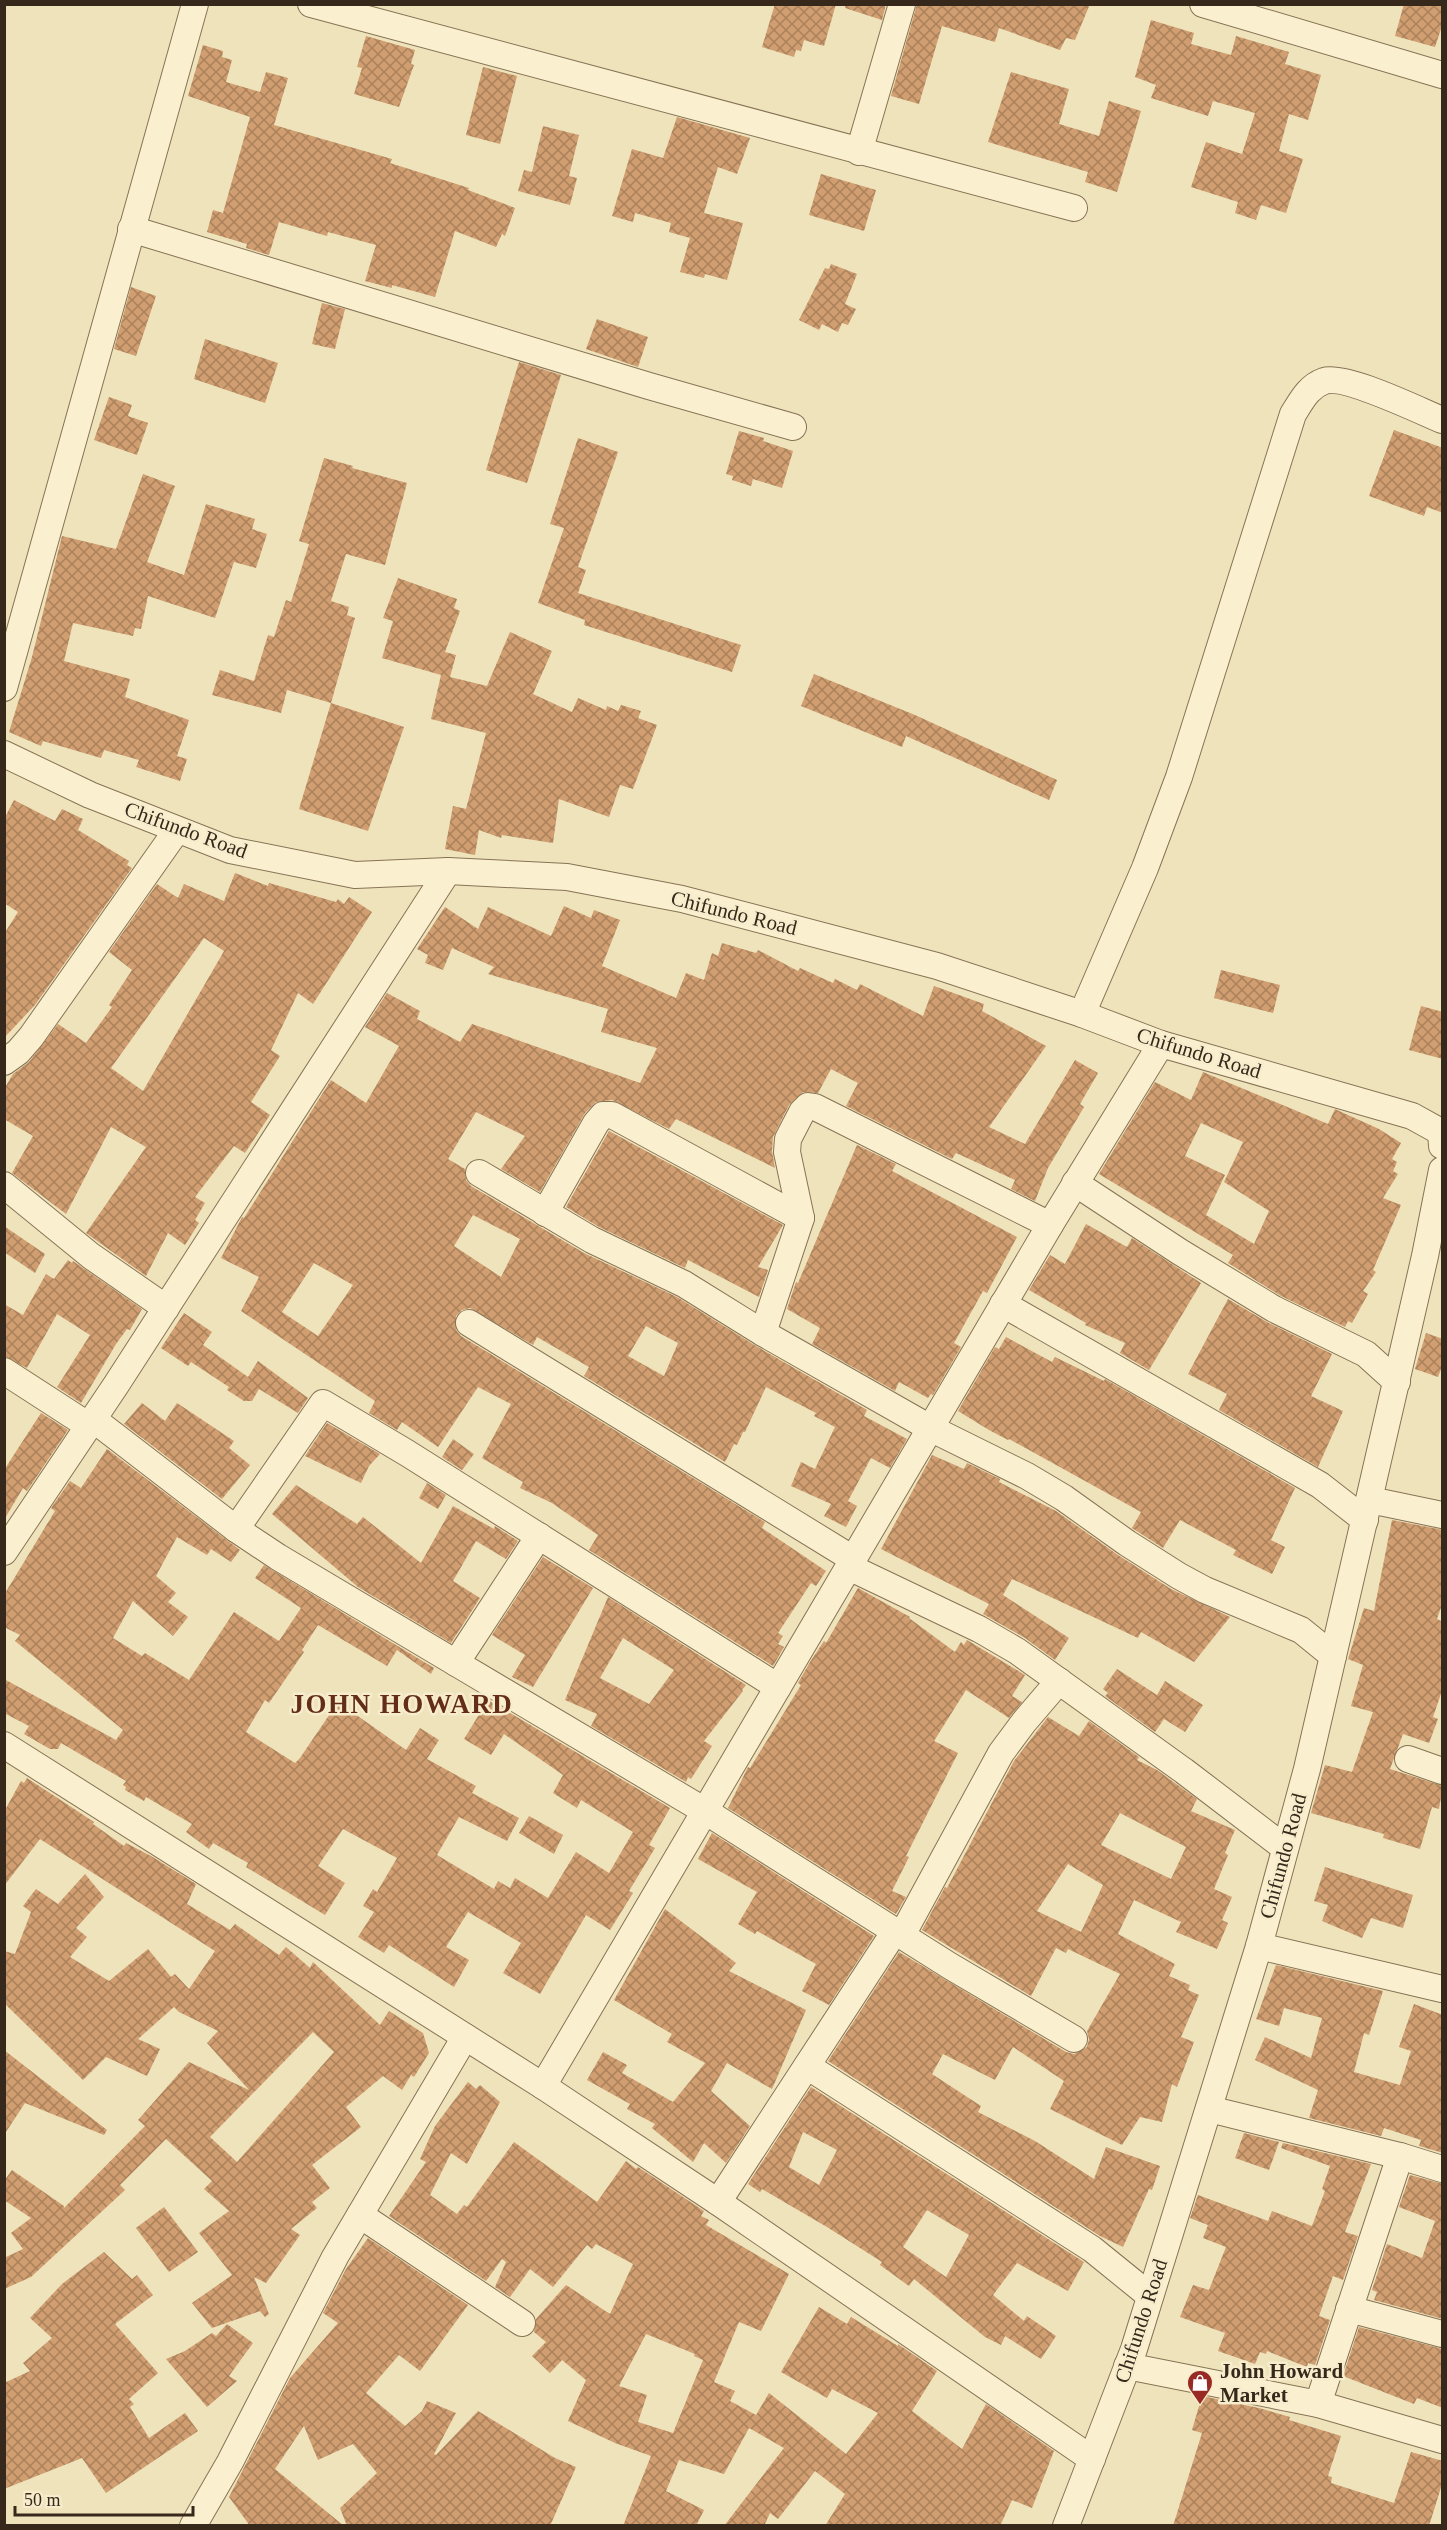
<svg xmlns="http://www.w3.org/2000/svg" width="1447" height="2530" font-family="Georgia,serif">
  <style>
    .building { fill: url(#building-cross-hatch); fill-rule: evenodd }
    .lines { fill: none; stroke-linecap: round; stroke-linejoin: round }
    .minor-casing { stroke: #877355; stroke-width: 28 }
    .minor { stroke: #faf0cf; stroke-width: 26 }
    .labels { text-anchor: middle; stroke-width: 5; stroke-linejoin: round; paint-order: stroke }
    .street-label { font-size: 21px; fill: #36291b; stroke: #f7edcc }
    .poi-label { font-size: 21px; font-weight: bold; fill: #36291b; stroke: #f7edcc; text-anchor: start }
    .district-label { font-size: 27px; font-weight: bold; letter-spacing: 1.5px; fill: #642d18; stroke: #f7edcc }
  </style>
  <defs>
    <pattern id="building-cross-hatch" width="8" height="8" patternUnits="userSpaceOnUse" patternTransform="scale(1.5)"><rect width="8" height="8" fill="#d09e70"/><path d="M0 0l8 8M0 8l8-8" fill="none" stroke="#aa815b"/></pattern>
  </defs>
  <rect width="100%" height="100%" fill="#efe3bc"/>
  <g class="building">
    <polygon points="775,4 836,4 824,46 804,40 801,51 796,50 794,57 762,47"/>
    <polygon points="846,4 886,4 882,20 845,8"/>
    <polygon points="917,4 1090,4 1075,40 1066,38 1060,50 999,28 995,42 942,26 919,104 891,96"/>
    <polygon points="1404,4 1443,4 1443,23 1435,47 1395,36"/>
    <polygon points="1151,20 1194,33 1191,44 1231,55 1236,36 1289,52 1285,64 1321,75 1308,120 1289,114 1279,151 1303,159 1286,213 1261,205 1256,220 1235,213 1238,202 1191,187 1206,142 1242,154 1255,113 1213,101 1208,116 1151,98 1156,85 1135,77"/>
    <polygon points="366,36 415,50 411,64 414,65 399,107 354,94 362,68 357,67"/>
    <polygon points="203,45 223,51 222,57 232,60 226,82 260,92 266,72 288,78 274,125 392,159 390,163 469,188 468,190 515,208 505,236 502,234 496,247 455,231 435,297 392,285 392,288 365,281 376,245 328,232 327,236 279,222 269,255 246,248 247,244 207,232 213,210 223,213 250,117 188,96"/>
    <polygon points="483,67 517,76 500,144 466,135"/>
    <polygon points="1011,72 1069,89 1059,124 1099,136 1109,101 1141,111 1117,192 1085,182 1088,172 988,142"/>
    <polygon points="677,117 750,138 737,174 718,167 704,213 743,223 727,280 705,274 704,278 680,272 690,238 669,232 671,223 635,213 633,222 612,216 632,149 663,158"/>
    <polygon points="543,126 579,135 569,176 577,178 570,205 518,191 524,170 532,172"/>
    <polygon points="821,174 876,190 864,231 809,215"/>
    <polygon points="831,264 857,274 845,304 856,309 848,325 842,323 838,332 822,324 819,330 799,320 825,268 829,269"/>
    <polygon points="131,287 156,296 136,356 114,349"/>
    <polygon points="322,303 345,309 335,349 312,344"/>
    <polygon points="597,319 648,337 638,367 586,349"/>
    <polygon points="205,339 278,363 265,403 194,379"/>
    <polygon points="519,362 561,375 527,483 486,470"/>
    <polygon points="109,397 132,405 128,416 148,423 137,455 94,440"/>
    <polygon points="1394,430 1443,448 1443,513 1427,507 1424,516 1369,496"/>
    <polygon points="739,431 764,438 763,441 793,451 782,488 753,479 751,486 732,480 733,476 726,474"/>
    <polygon points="578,438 618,452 578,567 586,570 578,593 741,645 732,672 584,625 585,620 538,603 564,528 550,524"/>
    <polygon points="324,458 353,466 352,468 407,483 385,565 346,554 331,601 349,607 347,615 355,618 331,703 287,690 281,713 212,695 220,670 254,681 268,635 274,637 286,600 291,602 309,544 299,541"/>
    <polygon points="143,474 175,486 147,562 184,575 206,504 255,519 252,529 267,534 256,568 234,562 215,618 148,596 141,629 135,628 133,636 73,623 64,661 130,679 125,697 189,720 177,756 187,759 180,781 136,767 139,760 104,750 101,758 43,741 41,746 9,732 32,657 62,536 116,549"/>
    <polygon points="398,578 457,599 454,608 460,611 445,652 456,655 450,677 487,686 510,632 552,651 533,694 572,712 578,698 606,710 607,706 618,711 621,705 641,711 638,718 657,725 633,789 620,785 609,817 559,799 553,843 502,835 501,838 479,830 475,855 445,849 453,806 466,809 486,733 431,719 441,675 382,658 393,621 383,618"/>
    <polygon points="814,674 915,715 1057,780 1049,800 906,736 902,747 801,706"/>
    <polygon points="331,703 404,727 368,831 299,809"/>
    <polygon points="14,800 55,821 62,809 83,819 78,830 129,861 127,865 132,868 35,1005 4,1038 4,934 18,912 4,903 4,819"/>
    <path d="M235,873L268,886L269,883L336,902L338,899L344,904L349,897L372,912L313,1004L298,993L271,1050L280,1056L251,1102L270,1115L245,1153L234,1146L195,1197L205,1203L195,1220L199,1223L185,1245L168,1233L146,1276L86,1233L146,1147L111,1127L66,1214L12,1173L33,1136L4,1119V1089L13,1074L29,1062L58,1024L86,1043L112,1007L109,1005L132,970L109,952L157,884L178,898L184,884L224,901ZM204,938L224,951L143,1091L111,1068Z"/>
    <path d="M564,906L591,918L594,910L620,920L602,966L676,998L686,973L704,980L712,953L718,956L722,943L756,953L758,950L798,971L800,968L833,983L835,979L857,990L860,984L923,1016L934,986L984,1004L982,1011L1046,1046L989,1127L1025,1144L1075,1060L1098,1073L1080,1104L1084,1107L1048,1168L1035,1201L1011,1189L1015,1180L956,1153L952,1159L846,1106L858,1083L831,1069L818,1093L803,1092L789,1105L773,1137L772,1151L775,1168L676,1119L669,1129L612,1100L596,1102L585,1113L540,1192L501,1169L525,1136L476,1112L448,1159L465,1169L466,1180L471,1186L584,1253L677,1297L756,1346L867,1410L864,1416L907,1439L890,1468L871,1458L848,1501L857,1506L846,1527L824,1516L831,1504L791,1486L801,1462L815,1469L835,1427L814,1416L816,1413L766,1387L745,1432H743L737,1445L734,1444L725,1462L584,1376L589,1367L537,1337L533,1345L470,1308L462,1310L456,1316V1330L461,1336L765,1522L762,1528L826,1571L816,1586L811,1583L778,1633L783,1636L778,1644L784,1647L773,1666L589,1550L598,1535L552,1503L520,1488L523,1482L482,1458L511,1404L478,1387L438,1447L402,1422L397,1430L369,1413L375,1401L241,1311L259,1277L221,1258L239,1223L242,1217L244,1218L331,1080L366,1103L399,1046L365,1027L387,993L420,1011L417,1019L460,1042L472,1024L640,1083L657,1048L601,1032L608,1009L488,974L494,967L452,948L443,970L425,963L428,955L417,949L445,907L478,929L488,907L551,936ZM473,1215L520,1239L501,1277L454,1246ZM314,1263L353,1285L318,1336L282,1312ZM646,1326L678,1343L664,1376L628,1356Z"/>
    <polygon points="1221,970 1280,985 1273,1013 1214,998"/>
    <polygon points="1421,1006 1443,1012 1443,1059 1409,1050"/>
    <path d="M1203,1072L1328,1124L1335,1109L1337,1110L1379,1129L1401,1143L1392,1159L1397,1162L1393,1171L1398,1174L1383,1198L1401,1205L1373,1270L1376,1272L1363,1291L1368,1294L1352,1323L1348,1321L1345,1327L1281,1296L1228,1263L1233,1255L1099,1174L1155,1082L1191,1100ZM1201,1123L1243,1142L1224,1182L1269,1211L1254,1244L1206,1215L1225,1175L1185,1156Z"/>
    <polygon points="609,1131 783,1225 758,1267 768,1270 759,1297 688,1260 685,1268 599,1227 566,1207"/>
    <polygon points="857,1145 896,1164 892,1171 1017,1237 987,1293 983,1291 954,1343 961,1347 933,1395 931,1394 928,1398 899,1382 895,1391 812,1344 820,1328 787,1309 796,1282 798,1283"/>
    <polygon points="1086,1224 1127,1247 1132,1238 1201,1283 1149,1370 1120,1353 1125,1343 1085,1325 1086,1323 1029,1290 1050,1255 1065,1264"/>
    <polygon points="4,1226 45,1254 35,1273 4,1252"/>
    <polygon points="68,1260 72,1263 73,1261 142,1309 130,1330 127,1329 116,1344 81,1403 57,1387 90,1335 57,1314 27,1368 4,1356 4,1304 23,1315 46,1274 54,1279"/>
    <polygon points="1228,1299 1267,1322 1332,1354 1311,1396 1343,1411 1318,1467 1219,1410 1227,1394 1188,1374"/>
    <polygon points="184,1313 212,1332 203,1345 248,1377 258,1361 308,1398 298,1413 259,1389 252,1401 244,1401 227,1390 229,1387 191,1362 188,1366 161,1348"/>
    <polygon points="1426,1333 1443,1339 1443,1364 1438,1377 1415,1369"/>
    <polygon points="1006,1337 1052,1362 1055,1357 1104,1381 1105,1379 1295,1488 1271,1540 1285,1547 1272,1574 1233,1555 1236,1550 1180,1520 1163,1548 1132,1528 1141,1512 1009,1439 1008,1440 989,1430 958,1411 995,1347 999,1349"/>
    <polygon points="142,1403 165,1421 177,1403 234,1441 229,1448 250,1465 222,1499 124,1424"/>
    <polygon points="41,1413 68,1430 27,1491 23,1488 4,1520 4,1470"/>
    <polygon points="327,1423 380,1454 369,1466 361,1483 305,1456"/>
    <polygon points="453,1439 474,1454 462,1470 442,1457"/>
    <polygon points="107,1449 240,1550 231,1562 211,1549 207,1555 177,1537 156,1576 176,1593 168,1602 188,1617 173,1636 133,1601 113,1638 142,1656 145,1653 189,1680 234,1612 279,1641 301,1608 255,1578 264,1565 434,1668 431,1674 397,1650 387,1666 318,1625 302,1650 304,1652 269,1703 265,1700 246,1732 295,1763 300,1758 338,1702 406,1750 420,1728 439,1740 427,1759 476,1786 472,1793 519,1818 507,1841 459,1817 437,1855 494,1889 498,1881 510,1888 515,1878 548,1898 576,1852 609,1873 633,1832 581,1800 577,1808 553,1793 563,1775 504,1734 491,1755 464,1739 488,1700 670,1808 649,1845 655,1848 629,1891 633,1893 610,1930 586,1915 540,1994 503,1973 521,1943 468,1912 446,1947 469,1960 454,1987 389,1945 384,1953 358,1937 374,1912 363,1906 373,1889 377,1892 397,1858 343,1829 318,1866 345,1883 325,1915 246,1867 248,1863 213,1843 209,1849 186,1832 192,1824 146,1797 144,1801 125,1790 126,1787 123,1785 126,1781 61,1743 58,1749 50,1749 24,1734 29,1726 4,1713 4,1679 116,1740 123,1730 15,1641 20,1635 4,1627 4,1595 55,1511 51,1508 70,1481 81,1488"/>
    <polygon points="932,1455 964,1469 967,1463 1000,1479 999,1482 1056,1511 1118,1555 1171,1589 1230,1617 1194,1662 1141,1632 1138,1638 1012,1579 1003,1595 1069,1638 1055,1660 1025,1638 983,1614 989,1604 881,1549"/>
    <polygon points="427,1483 446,1495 438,1509 419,1498"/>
    <polygon points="296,1485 357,1524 363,1517 421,1563 453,1506 494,1529 495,1526 518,1541 506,1559 476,1541 453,1581 480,1598 451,1643 358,1587 272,1514"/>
    <polygon points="1392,1520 1443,1530 1443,1602 1437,1619 1443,1622 1443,1688 1433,1717 1438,1719 1429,1743 1403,1734 1390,1769 1443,1786 1439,1809 1432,1807 1420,1849 1383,1838 1384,1834 1311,1813 1325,1765 1352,1772 1373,1712 1351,1706 1363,1665 1348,1659 1364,1608 1374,1611"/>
    <polygon points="543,1557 593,1588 533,1687 512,1677 525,1655 492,1635"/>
    <polygon points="858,1588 910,1617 909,1618 955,1652 961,1642 964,1645 967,1640 1025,1675 1012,1696 1022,1702 1009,1718 966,1690 934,1741 958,1753 906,1856 909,1857 892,1891 906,1897 896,1914 728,1808 748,1767 750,1768 801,1685 798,1683 810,1662 824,1641 826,1643"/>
    <path d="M608,1597L746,1685L742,1690L743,1691L704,1741L712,1746L691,1779L688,1777L686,1782L591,1726L597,1714L565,1700ZM623,1638L674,1670L649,1704L600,1678Z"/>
    <polygon points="1117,1669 1157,1695 1165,1681 1203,1705 1185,1732 1164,1719 1155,1732 1105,1696 1108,1693 1103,1689"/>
    <path d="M1048,1717L1079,1736L1089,1721L1139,1757L1137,1760L1157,1770L1197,1799L1191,1811L1235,1830L1225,1853L1228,1855L1214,1889L1232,1897L1222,1920L1228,1923L1217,1949L1176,1932L1181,1922L1134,1900L1118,1934L1175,1964L1169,1976L1190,1985L1188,1990L1199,1995L1181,2037L1194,2042L1177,2087L1172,2084L1162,2122L1140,2117L1122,2145L1050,2109L1064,2081L1013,2047L995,2080L943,2054L932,2074L981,2106L978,2112L1035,2141L1094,2179L1106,2147L1160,2166L1152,2190L1149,2189L1123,2247L1100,2236L828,2061L899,1952L1066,2052L1074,2054L1087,2047L1089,2039L1087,2031L1120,1974L1068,1949L1066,1953L1056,1948L1031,1996L922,1930L945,1887L947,1888L1014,1761ZM1120,1813L1186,1847L1171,1879L1101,1845ZM1068,1864L1103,1885L1081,1932L1037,1911Z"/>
    <path d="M27,1778L94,1822L93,1824L124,1846L126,1843L151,1856L196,1884L187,1904L230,1930L235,1924L279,1955L286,1947L310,1968L313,1962L380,2025L389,2011L423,2033L429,2053L414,2077L411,2075L402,2090L383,2076L346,2107L361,2127L312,2165L330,2188L312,2202L317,2208L291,2229L300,2235L266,2283L254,2277L269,2314L265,2317L260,2311L212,2328L192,2303L232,2275L199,2233L229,2211L204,2189L212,2181L166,2139L120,2185L125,2190L31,2277L4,2289V2258L23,2249L11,2233L31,2218L4,2200V2181L12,2170L64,2206V2208L145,2126L138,2120L189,2062L249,2090L207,2043L218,2031L179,2012L174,2007L138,2039L160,2049L147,2076L106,2057L83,2080L4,2003V1951L15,1954L31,1912L23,1906L36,1889L58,1904L85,1874L104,1897L76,1928L87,1937L70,1957L109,1981L148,1949L171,1977L175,1974L189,1989L215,1951L40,1839L4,1886V1812L21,1781L24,1783ZM313,2032L334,2052L237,2162L210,2137Z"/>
    <polygon points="529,1816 563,1835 554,1854 519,1833"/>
    <polygon points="712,1833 874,1936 829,2005 802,1991 816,1964 757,1931 755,1934 738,1924 757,1892 698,1859"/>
    <polygon points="1325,1867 1413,1895 1403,1928 1371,1918 1362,1938 1322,1921 1328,1905 1314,1901"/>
    <polygon points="665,1909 736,1963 729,1971 806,2010 772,2089 727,2063 711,2091 750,2126 726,2163 704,2143 693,2162 652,2128 655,2124 627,2109 630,2104 587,2080 603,2052 627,2065 622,2073 673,2102 705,2063 667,2042 672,2034 614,2000"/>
    <polygon points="1276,1965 1383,1991 1369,2035 1364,2033 1354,2072 1400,2085 1411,2051 1399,2047 1414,2004 1443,2015 1443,2153 1419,2146 1421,2140 1384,2128 1381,2136 1309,2118 1318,2090 1255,2060 1265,2037 1311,2058 1322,2018 1284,2008 1279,2026 1256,2019"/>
    <polygon points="4,2050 107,2130 104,2135 25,2103 4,2135"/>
    <path d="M468,2082L476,2089L480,2085L500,2102L467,2164L451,2153L430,2195L457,2214L464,2205L467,2207L514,2142L597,2202L626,2161L636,2169L638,2167L704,2211L701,2216L709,2220L706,2225L789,2274L761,2331L739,2322L714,2382L735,2391L730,2401L756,2415L749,2427L769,2393L846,2454L878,2413L832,2389L827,2398L781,2372L819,2307L847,2324L851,2317L898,2346V2344L937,2371L912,2411L962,2449L986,2404L1054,2451L1032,2508L1012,2500L1000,2526H825L845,2494L815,2471L778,2519L770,2513L764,2526H724L784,2448L749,2428L724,2474L679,2460L666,2491L704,2510L696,2526H623L651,2456L615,2443L568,2421L586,2380L562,2360L550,2373L532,2356L546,2342L534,2332L536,2319L566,2285L610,2314L633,2264L596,2244L592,2249L587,2245L553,2287L530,2269L510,2297L495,2287L506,2262L502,2259L486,2281L389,2216L426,2162L420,2159L435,2126ZM646,2334L695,2354L694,2356L703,2360L673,2433L638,2422L647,2395L619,2386Z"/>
    <path d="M811,2087L1084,2262L1068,2291L1017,2263L993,2295L1024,2321L1027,2316L1056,2336L1041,2359L1005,2336L1001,2345L985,2337L914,2279L909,2286L880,2265L882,2262L827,2227L762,2189L760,2192L748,2184ZM803,2132L837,2150L819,2185L789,2167ZM927,2210L969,2235L946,2277L903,2247Z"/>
    <polygon points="1244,2133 1279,2142 1269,2170 1235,2158"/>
    <polygon points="1283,2143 1371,2164 1345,2232 1358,2236 1343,2280 1333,2276 1319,2316 1330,2320 1315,2365 1308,2363 1307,2367 1267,2351 1266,2354 1260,2352 1255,2364 1218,2351 1225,2333 1180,2317 1193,2285 1209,2290 1226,2247 1203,2238 1208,2225 1190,2218 1198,2195 1268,2221 1272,2211 1312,2226 1325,2191 1322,2189 1330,2166 1281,2148"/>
    <polygon points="1410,2175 1443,2184 1443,2319 1374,2300 1377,2292 1372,2290 1387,2244 1422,2258 1435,2221 1399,2207"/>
    <polygon points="164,2207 198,2252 169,2272 136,2228"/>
    <polygon points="368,2238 468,2305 420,2371 399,2355 366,2393 405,2426 422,2411 427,2401 456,2413 434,2454 436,2455 478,2411 555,2458 576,2467 550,2526 347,2526 340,2508 377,2473 353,2444 318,2460 304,2426 275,2469 344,2526 250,2526 229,2497 290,2378 338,2323 323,2313 346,2269"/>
    <polygon points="104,2252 132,2279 137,2275 153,2295 115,2324 158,2373 129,2399 134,2404 130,2407 149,2438 185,2413 198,2431 106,2493 82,2458 4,2489 4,2383 30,2371 23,2363 52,2338 30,2318 62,2284"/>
    <polygon points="227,2324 253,2343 229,2376 237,2381 207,2407 166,2359 185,2351 212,2333 216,2336"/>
    <polygon points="1359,2327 1443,2349 1443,2408 1417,2398 1414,2404 1343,2376"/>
    <polygon points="1202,2396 1259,2408 1290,2417 1289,2420 1341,2436 1328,2476 1332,2477 1331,2483 1394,2503 1411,2452 1443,2461 1443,2481 1429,2526 1173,2526 1202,2433 1192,2430"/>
  </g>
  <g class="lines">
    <defs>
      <g id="minor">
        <polyline points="311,4 1074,208"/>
        <polyline points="1203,4 1442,75"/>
        <polyline points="859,152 902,4"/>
        <polyline points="131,229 649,386 793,427"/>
        <polyline points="4,688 195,4"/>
        <polyline points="4,754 90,795 230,850 355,875 448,871 567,877 682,899 937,966 1082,1014 1161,1044 1412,1116 1441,1132 1442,1146"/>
        <path d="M1082,1014L1145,868L1179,777L1293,414C1302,400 1308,387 1324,381C1345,374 1420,411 1442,420"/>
        <polyline points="4,1062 18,1052 31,1037 177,830"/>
        <polyline points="479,1173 592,1240 684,1284 763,1333 930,1428 1027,1476 1064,1498 1127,1543 1179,1576 1205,1590 1301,1630 1333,1656"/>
        <polyline points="1075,1183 1180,1252 1274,1309 1366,1354 1397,1382"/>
        <polyline points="4,1185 91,1256 166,1308"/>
        <polyline points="545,1213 596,1123 603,1115 612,1115 801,1218"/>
        <polyline points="1003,1304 1320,1485 1365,1520"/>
        <polyline points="469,1323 853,1559"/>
        <polyline points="763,1333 801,1218 787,1152 788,1139 802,1112 808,1106 815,1107 1050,1225"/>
        <polyline points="4,1371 89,1426"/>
        <polyline points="93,1419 236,1529 278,1557 705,1811 950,1966 1074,2039"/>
        <polyline points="1370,1500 1442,1515"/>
        <polyline points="236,1529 323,1403 407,1453 778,1687"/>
        <polyline points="4,1552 116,1385 448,871"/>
        <polyline points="849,1567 979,1629 1017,1651 1184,1771 1285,1848"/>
        <polyline points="456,1663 539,1536"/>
        <polyline points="4,1745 543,2086 718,2202 1092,2459"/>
        <polyline points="1408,1759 1442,1771"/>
        <polyline points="902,1935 1001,1753 1024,1722 1059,1681"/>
        <polyline points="1259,1946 1442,1989"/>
        <polyline points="807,2066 1092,2249 1150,2296"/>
        <polyline points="543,2086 1050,1225 1161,1044"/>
        <polyline points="1209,2109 1400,2156 1442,2169"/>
        <polyline points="718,2202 895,1931"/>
        <polyline points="360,2215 522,2323"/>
        <polyline points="1349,2309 1442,2334"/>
        <polyline points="1127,2366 1318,2404 1442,2440"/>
        <polyline points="1318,2404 1400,2156"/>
        <polyline points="193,2526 230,2462 335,2257 465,2037"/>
        <polyline points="1066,2526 1134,2349 1259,1946 1307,1769 1425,1256 1442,1170"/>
      </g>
    </defs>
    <use href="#minor" class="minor-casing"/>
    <use href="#minor" class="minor"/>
  </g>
  <defs>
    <symbol id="shop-pin" viewBox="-11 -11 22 30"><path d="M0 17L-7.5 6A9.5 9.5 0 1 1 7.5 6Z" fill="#992923" stroke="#f7edcc"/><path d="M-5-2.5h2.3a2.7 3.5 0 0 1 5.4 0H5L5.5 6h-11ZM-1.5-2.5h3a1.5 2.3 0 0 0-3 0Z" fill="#fff"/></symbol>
  </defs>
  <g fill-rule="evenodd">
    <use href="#shop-pin" x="1185" y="2368" width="30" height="40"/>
  </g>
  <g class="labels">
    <g class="street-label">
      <text transform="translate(186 830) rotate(20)" y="7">Chifundo Road</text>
      <text transform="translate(734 913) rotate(14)" y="7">Chifundo Road</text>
      <text transform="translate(1199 1053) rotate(17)" y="7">Chifundo Road</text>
      <text transform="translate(1283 1856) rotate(-75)" y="7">Chifundo Road</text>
      <text transform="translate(1141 2321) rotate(-72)" y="7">Chifundo Road</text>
    </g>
    <g class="poi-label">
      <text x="1220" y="2378">John Howard<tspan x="1220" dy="24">Market</tspan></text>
    </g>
    <g class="district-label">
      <text x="402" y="1713">JOHN HOWARD</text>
    </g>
  </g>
  <rect width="1447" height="2530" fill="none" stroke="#36291b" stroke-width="12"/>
  <path d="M15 2506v9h178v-9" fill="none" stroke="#36291b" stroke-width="3"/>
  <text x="24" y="2506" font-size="18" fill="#36291b" stroke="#f7edcc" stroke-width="4.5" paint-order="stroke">50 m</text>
</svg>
